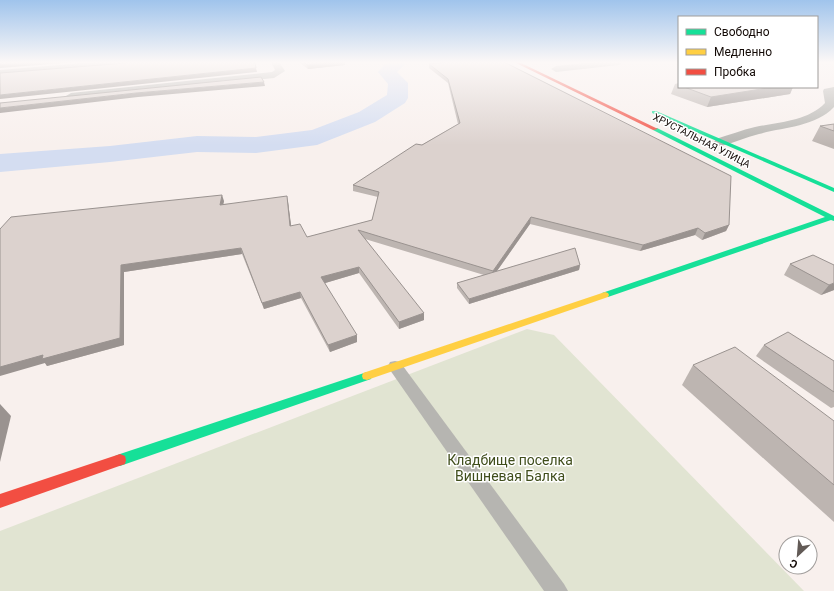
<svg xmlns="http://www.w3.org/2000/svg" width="834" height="591" font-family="Roboto,sans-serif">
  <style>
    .green { fill: #e1e4d2 }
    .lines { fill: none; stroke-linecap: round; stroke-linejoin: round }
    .river { fill: #d4ddf1; fill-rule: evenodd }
    .lane { fill: #b6b5b1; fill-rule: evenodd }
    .street { fill: #b6b5b1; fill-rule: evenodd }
    .fast { fill: #16e098; fill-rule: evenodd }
    .slow { fill: #ffcf43; fill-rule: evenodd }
    .jam { fill: #f24e42; fill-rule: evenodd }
    .wall { fill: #bdb5b1 }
    .shaded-wall { fill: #9a9390 }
    .building { fill: #dcd2ce; stroke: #9a9390 }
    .labels { text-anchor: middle; stroke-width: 3; stroke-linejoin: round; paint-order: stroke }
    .far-street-label { font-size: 10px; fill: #120905; stroke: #fff }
    .near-park-label { font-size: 14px; fill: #404e1c; stroke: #fff }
  </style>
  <rect width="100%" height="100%" fill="#f8f0ed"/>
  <polygon class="green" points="527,329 554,335 804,591 0,591 0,531"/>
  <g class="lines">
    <polygon class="river" points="387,62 407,62 397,72 408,83 408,98 405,103 375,122 317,145 256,153 197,152 110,162 0,172 0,154 110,146 197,136 256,137 312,130 359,112 387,95 388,84 378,72"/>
    <polygon class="lane" points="395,361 400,362 564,584 568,591 544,591 390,370 388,366 390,362"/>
    <g class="street">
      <polygon points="95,62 131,62 127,65 0,76 0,70"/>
      <polygon points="271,62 279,62 285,71 274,78 71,99 66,96 71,93 272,72 275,70"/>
      <polygon points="594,62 623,62 619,65 556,72 551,69 556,66"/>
      <path d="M834,87V107C815,127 784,127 759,134C746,137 734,143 721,146L716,145L714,142L716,139C729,135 742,130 755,127C779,122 808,121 825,103L823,91L824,89Z"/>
    </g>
    <g class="fast">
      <polygon points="652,111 656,111 834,188 834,192 652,113"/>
      <polygon points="653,128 657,128 834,216 834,221 831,220 608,297 602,297 601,295 602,293 825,217 653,130"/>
      <polygon points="367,372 371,373 372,376 371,379 120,466 115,464 114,460 115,456 120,454"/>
    </g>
    <polygon class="slow" points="605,292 608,293 609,295 608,297 367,380 363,379 362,376 363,373"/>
    <g class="jam">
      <polygon points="514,62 519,62 658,129 653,130"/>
      <polygon points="120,454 125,456 126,460 125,464 0,508 0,494"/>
    </g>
  </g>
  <g class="wall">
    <polygon points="299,62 345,62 345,65 308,69"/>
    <polygon points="429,64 729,225 726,231 702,240 695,235 640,251 530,224 497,271 580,265 579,270 469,304 457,288 457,283 484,275 365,239 424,320 399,329 359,273 325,283 357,342 330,352 301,298 264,309 242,254 124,272 124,345 47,366 45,363 0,229 224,201 223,204 288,202 291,226 307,237 372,220 378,197 353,191 353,185 458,124 448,83 429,68"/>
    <polygon points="679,83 679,87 793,87 790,94 707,107 671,94 675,84"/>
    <polygon points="834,124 834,149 812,141 820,126"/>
    <polygon points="813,255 834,290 821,295 784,275 790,264"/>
    <polygon points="764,345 834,361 834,407 831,408 756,356"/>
    <polygon points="693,365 834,421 834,522 682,385"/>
  </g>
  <g class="shaded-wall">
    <polygon points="32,62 77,62 0,68 0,65"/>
    <polygon points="332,62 345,62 345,65 308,69 307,65"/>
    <polygon points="256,68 257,72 0,99 0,95"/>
    <polygon points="264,82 265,86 138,97 0,113 0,108 136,93"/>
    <polygon points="774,87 793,87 790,94 707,107 711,97"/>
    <polygon points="222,195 224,201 222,211 220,205"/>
    <polygon points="287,196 288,202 292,232 290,226"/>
    <polygon points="531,217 530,224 492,278 493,271"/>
    <polygon points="729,225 726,231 702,240 705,233"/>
    <polygon points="698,228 695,235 640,251 643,245"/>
    <polygon points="241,248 242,254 124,272 124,345 47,366 45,363 0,376 0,367 121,265"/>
    <polygon points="580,265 579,270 469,304 469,299"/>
    <polygon points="359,267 359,273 322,284 321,277"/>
    <polygon points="834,283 834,290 821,295 829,285"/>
    <polygon points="300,292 301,298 264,309 262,303"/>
    <polygon points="424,313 424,320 399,329 399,322"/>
    <polygon points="357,335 357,342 330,352 328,345"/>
    <polygon points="0,404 11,416 0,462"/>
  </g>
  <g class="building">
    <polygon points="0,62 32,62 0,65"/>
    <polygon points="127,62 255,62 256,68 0,95 0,73 126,63"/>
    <polygon points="304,62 332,62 307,65"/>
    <polygon points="448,62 504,62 731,176 729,225 705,233 698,228 643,245 531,217 493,271 358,230 424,313 399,322 359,267 321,277 357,335 328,345 300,292 262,303 241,248 121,265 120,338 42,359 43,355 0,367 0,229 11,217 222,195 220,205 287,196 290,226 300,224 307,237 372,220 379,192 353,185 416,144 422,145 460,123 448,79 429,64"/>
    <polygon points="261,77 264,82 136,93 0,108 0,103"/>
    <polygon points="684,87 774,87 711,97"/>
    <polygon points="834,124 834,131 820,126"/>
    <polygon points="575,248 580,265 469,299 457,283"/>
    <polygon points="813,255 834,265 834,283 829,285 790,264"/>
    <polygon points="788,332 834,361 834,392 764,345"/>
    <polygon points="735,347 834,421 834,485 693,365"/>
  </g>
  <linearGradient id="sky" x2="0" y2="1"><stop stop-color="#a0c4ec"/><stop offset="0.43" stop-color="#fcf8f7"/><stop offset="1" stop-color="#fcf8f7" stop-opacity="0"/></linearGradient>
  <rect width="834" height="145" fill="url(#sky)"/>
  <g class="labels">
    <g class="far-street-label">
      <text transform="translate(702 140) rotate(27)" y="4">ХРУСТАЛЬНАЯ УЛИЦА</text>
    </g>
    <g class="near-park-label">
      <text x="510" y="465">Кладбище поселка<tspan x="510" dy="16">Вишневая Балка</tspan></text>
    </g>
  </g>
  <rect x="678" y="16" width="140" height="72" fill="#ffffff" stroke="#a09d9b"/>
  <rect x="686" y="29" width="20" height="6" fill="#16e098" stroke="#a09d9b"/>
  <text x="714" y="36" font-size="12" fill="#120905">Свободно</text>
  <rect x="686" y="49" width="20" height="6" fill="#ffcf43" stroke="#a09d9b"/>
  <text x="714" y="56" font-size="12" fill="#120905">Медленно</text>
  <rect x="686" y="69" width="20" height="6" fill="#f24e42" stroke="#a09d9b"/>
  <text x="714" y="76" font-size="12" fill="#120905">Пробка</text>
  <g transform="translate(798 555) rotate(206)"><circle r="19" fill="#ffffff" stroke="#a09d9b"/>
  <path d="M0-3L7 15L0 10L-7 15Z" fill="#625a56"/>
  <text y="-6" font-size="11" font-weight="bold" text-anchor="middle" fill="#120905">С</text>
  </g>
</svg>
